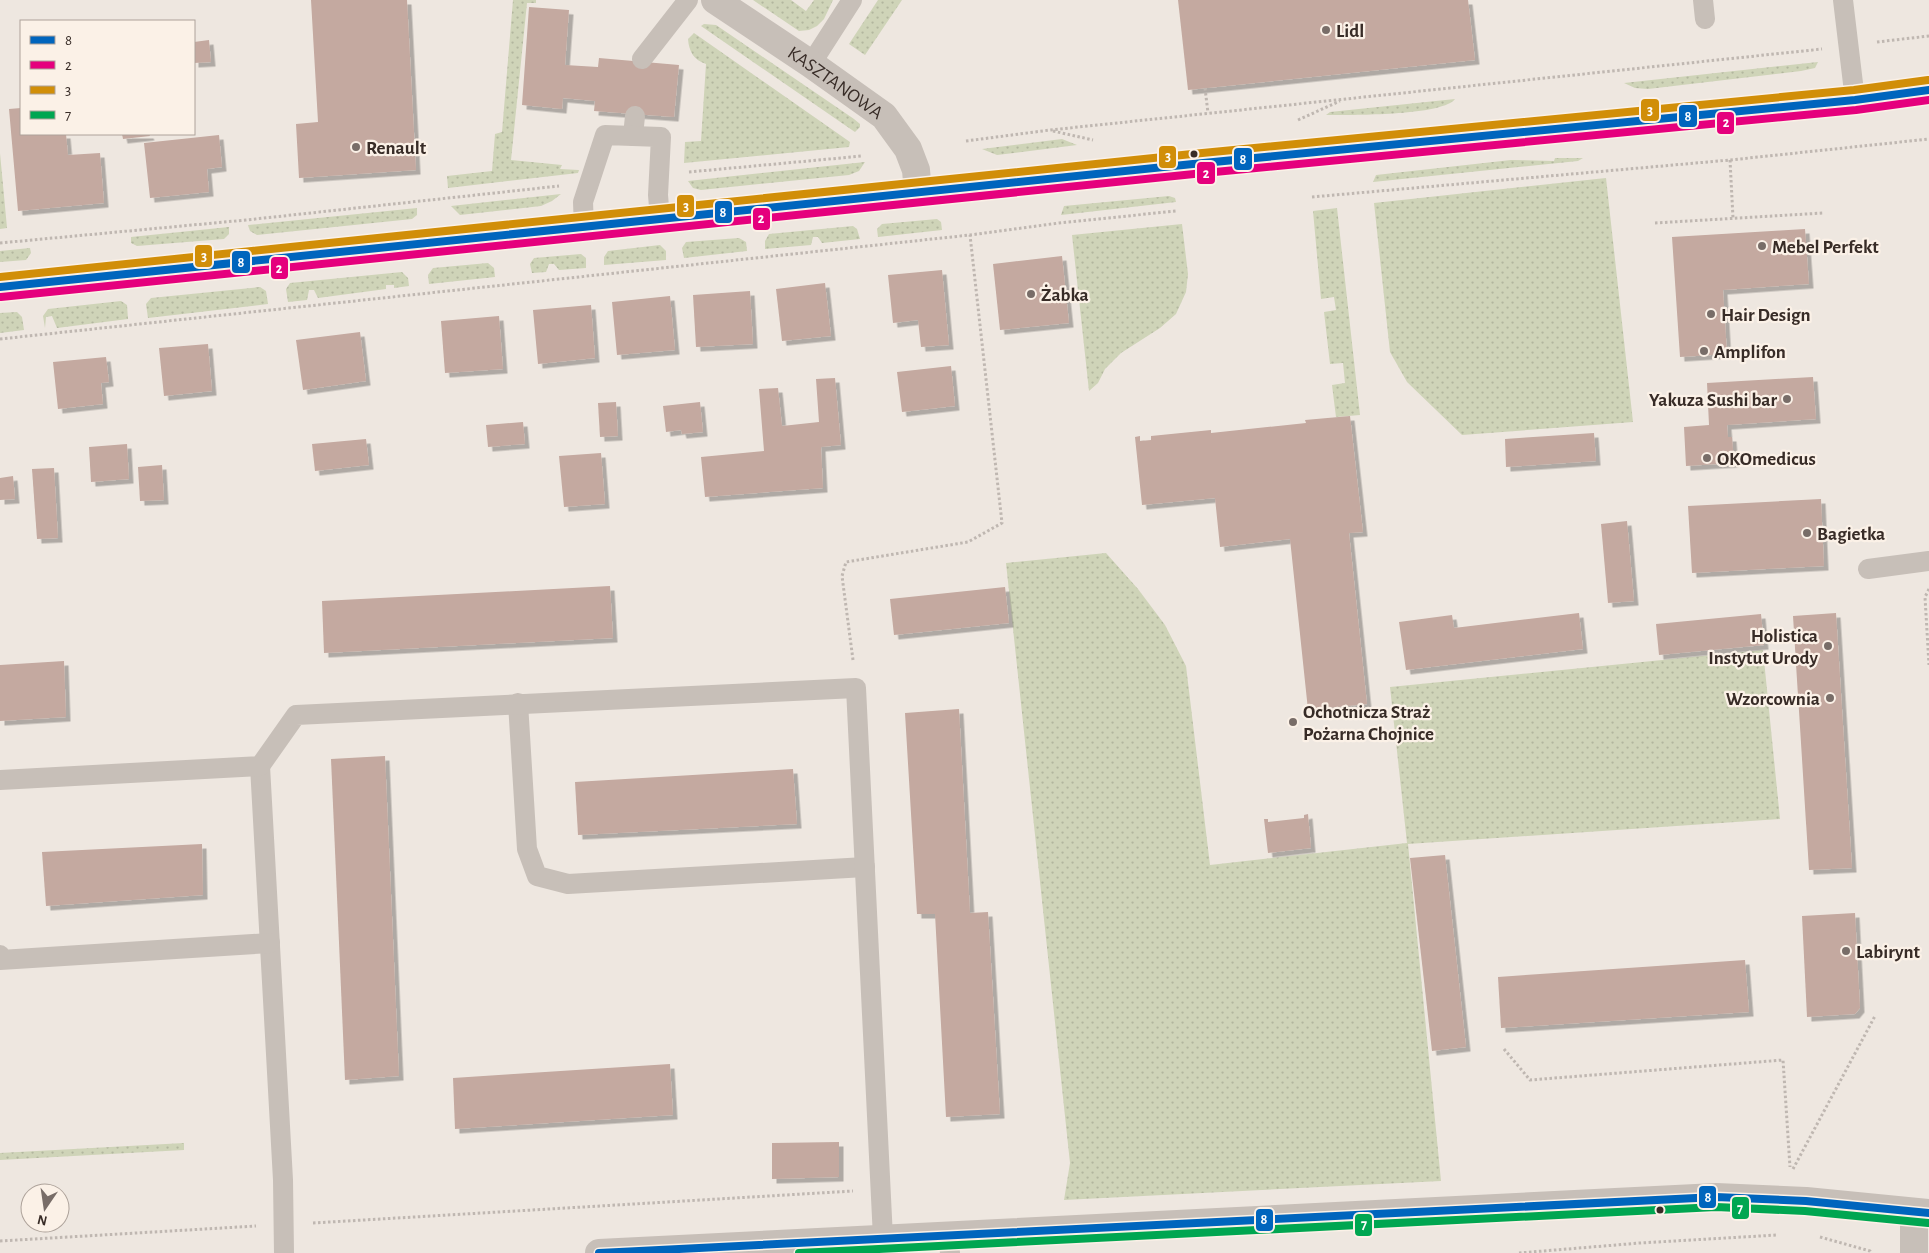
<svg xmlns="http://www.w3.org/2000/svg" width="1929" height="1253" font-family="'Alegreya Sans',sans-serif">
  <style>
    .grass { fill: url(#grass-dots) }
    .building { fill: #c4a9a0; filter: url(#shadow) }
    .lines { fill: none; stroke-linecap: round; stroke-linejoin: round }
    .path { stroke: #bfb7b1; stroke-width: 3; stroke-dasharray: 2.5 2.5; stroke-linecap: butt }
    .lane { stroke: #c7bfb8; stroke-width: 20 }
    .street { stroke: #c7bfb8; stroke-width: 28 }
    .secondary { stroke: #b7afa9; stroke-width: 28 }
    .bus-1-casing { stroke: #fbf1e7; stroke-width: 11 }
    .bus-2-casing { stroke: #fbf1e7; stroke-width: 11 }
    .bus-3-casing { stroke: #fbf1e7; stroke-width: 11 }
    .bus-4-casing { stroke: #fbf1e7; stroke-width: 11 }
    .bus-1 { stroke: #0065bd; stroke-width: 8 }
    .bus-2 { stroke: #e5007d; stroke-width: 8 }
    .bus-3 { stroke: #d18e08; stroke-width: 8 }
    .bus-4 { stroke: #00a651; stroke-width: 8 }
    .poi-dot { fill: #786d68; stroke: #fbf1e7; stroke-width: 2 }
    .bus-dot { fill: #382c27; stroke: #fbf1e7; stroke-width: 2 }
    .labels { text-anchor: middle; stroke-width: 4.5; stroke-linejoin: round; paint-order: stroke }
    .poi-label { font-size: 19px; font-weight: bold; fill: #382c27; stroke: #fbf1e7; text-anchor: start }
    .street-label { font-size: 19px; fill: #382c27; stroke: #fbf1e7 }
    .line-badge { stroke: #fbf1e7; stroke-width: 2 }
    .badge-label { font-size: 14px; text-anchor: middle; font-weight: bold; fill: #fff }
  </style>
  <defs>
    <pattern id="grass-dots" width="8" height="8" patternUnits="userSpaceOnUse" patternTransform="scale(1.25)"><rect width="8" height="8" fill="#cfd4b8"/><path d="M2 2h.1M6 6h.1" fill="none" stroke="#b2b69e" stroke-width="1.8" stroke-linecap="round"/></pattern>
    <filter id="shadow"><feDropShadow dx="4.5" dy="4.5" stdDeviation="0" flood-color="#0004"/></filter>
  </defs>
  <rect width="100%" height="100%" fill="#eee7e0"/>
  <g class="grass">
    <polygon points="513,0 536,0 536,3 527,3 511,160 562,165 560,169 579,170 578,173 448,188 447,176 492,171 495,134 502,132"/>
    <polygon points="753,0 791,0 806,11 814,0 833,0 824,19 817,26 809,30 799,31"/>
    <polygon points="878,0 902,0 865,55 849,44"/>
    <polygon points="704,24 716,25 854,119 860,124 860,127 855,132 852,130 701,26"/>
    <path d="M694,33L850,142L849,147L684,163L685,142L701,141L706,64C694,60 689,52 688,39Z"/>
    <polygon points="1818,62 1815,68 1801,71 1648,89 1635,88 1624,83"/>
    <path d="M1455,99C1442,116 1350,115 1326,115L1330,112Z"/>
    <polygon points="1062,139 1077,145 997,155 982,149"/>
    <polygon points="0,153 7,228 0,229"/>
    <polygon points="1555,158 1583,158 1578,161 1373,182 1376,175 1511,160 1554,161"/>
    <polygon points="865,162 859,171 849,175 701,190 693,188 688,181"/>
    <polygon points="1606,178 1633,422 1462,435 1407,382 1390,352 1374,203"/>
    <polygon points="561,194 552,201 541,206 460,215 451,206"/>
    <polygon points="1169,196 1175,198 1176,202 1061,215 1064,206"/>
    <polygon points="417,208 417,215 412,219 257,235 250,231 248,225"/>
    <polygon points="1337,208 1360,415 1336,417 1332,385 1345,383 1343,363 1330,364 1324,312 1336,310 1334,297 1321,299 1313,211"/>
    <polygon points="937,219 941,222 942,230 878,237 877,229 882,224"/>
    <polygon points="1182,224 1188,274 1186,292 1176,314 1160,328 1121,353 1105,369 1098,383 1089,391 1072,235"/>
    <polygon points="853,226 857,229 860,239 822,243 818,237 813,237 811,245 765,249 765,241 769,234"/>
    <polygon points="229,227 229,234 224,239 137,246 131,243 131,237"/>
    <polygon points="739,238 746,242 747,251 684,258 682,248 686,242"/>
    <polygon points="660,245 666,251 666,260 604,265 604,257 608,251"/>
    <polygon points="30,248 31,253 26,260 0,262 0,251"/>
    <polygon points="581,254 586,258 586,268 559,270 554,264 549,264 546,272 532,273 530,264 534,258"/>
    <polygon points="488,263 494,268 495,277 429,284 428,275 433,268"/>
    <polygon points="402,272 408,278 409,286 394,288 394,285 386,285 386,289 318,298 314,290 309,290 307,300 288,302 286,289 290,283"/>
    <polygon points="260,287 266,291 268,304 148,318 146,304 151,298"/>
    <polygon points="121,301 127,305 128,319 57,328 52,316 46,317 45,328 43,316 48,309"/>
    <polygon points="17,312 22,317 24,330 0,333 0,313"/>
    <polygon points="1106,553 1138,589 1165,625 1186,666 1210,865 1407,843 1390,687 1763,650 1780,819 1408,844 1441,1181 1064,1200 1070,1163 1006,563"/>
    <polygon points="184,1143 184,1150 0,1160 0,1153"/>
  </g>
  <g class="building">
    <polygon points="311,0 407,0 416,170 299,178 296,124 318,122"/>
    <polygon points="1178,0 1468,0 1475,60 1188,90"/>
    <polygon points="529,7 569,10 565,65 598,67 599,58 679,65 674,117 594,111 595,101 563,98 562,109 522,105"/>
    <polygon points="209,40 211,62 194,63 194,42"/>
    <polygon points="21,108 21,134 66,134 68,155 100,153 104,203 18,211 9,109"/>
    <polygon points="122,134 149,134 150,136 123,139"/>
    <polygon points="219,135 222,167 207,169 209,192 150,198 144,143"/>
    <polygon points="1805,229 1809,284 1723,290 1727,354 1680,357 1672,237"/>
    <polygon points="1062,256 1069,323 1000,330 993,264"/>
    <polygon points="942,270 949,345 921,347 918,320 893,323 888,275"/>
    <polygon points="825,283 831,336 782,341 776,289"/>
    <polygon points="750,291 753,344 696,347 693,295"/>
    <polygon points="670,296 675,350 617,355 612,302"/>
    <polygon points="591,305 595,358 538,364 533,310"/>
    <polygon points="499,316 503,369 445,373 441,321"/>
    <polygon points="360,332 366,381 303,390 296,340"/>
    <polygon points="208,344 212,391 164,396 159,348"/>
    <polygon points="106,357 109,382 101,383 103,404 58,409 53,362"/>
    <polygon points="951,366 955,406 902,412 897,372"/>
    <polygon points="1813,377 1816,419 1727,425 1728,437 1732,437 1734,463 1686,466 1684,427 1709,425 1707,383"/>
    <polygon points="835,378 841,445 821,447 823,488 705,497 701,457 764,451 759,389 778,388 782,426 819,422 816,379"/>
    <polygon points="616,402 618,436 600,437 598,403"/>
    <polygon points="700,402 703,432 682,434 681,430 666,432 663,406"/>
    <polygon points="1350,416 1363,532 1349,533 1367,704 1308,710 1290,539 1220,547 1215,498 1142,505 1135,437 1140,436 1140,441 1151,440 1151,436 1211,430 1211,433 1306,423 1305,420"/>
    <polygon points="523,422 525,444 488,447 486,425"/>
    <polygon points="1594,433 1596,461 1506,467 1505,439"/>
    <polygon points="366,439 369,465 315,471 312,444"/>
    <polygon points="127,444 129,479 91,482 89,447"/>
    <polygon points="601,453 605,504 564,507 559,456"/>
    <polygon points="162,465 164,500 140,501 138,467"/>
    <polygon points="54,468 58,538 37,539 32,469"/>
    <polygon points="13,476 15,499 0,500 0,478"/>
    <polygon points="1821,499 1824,566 1692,573 1688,506"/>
    <polygon points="1627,521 1634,601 1608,603 1601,524"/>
    <polygon points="610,586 613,638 324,653 322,601"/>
    <polygon points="1005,587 1009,623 894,635 890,599"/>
    <polygon points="1579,613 1583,649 1406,670 1399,622 1452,615 1454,628"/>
    <polygon points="1836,613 1852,868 1809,870 1793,616"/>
    <polygon points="1761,614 1764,645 1659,655 1656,624"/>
    <polygon points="64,661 66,717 0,721 0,665"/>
    <polygon points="959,709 970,913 988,912 1000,1114 946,1117 935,914 917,914 905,713"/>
    <polygon points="385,756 399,1076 345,1080 331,759"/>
    <polygon points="793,769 797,824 578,835 575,782"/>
    <polygon points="1308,814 1311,848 1268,853 1264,819 1268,819 1268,822 1304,818 1304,815"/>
    <polygon points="202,844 203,895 46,906 42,852"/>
    <polygon points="1445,855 1466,1047 1432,1051 1410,858"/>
    <polygon points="1855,913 1860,1008 1855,1014 1807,1017 1802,916"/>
    <polygon points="1745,960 1749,1012 1501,1028 1498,977"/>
    <polygon points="670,1064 673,1115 455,1129 453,1078"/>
    <polygon points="839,1142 839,1177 772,1179 772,1143"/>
  </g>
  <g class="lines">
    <g class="path">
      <polyline points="1877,42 1929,36"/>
      <polyline points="1205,88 1208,113"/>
      <polyline points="1298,120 1340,101"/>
      <polyline points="1053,131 1093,140"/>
      <polyline points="966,141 1050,130 1822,49"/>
      <polyline points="1730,160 1733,218"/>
      <polyline points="689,172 862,156"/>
      <polyline points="1312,197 1730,160 1929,139"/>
      <polyline points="1655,223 1823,213"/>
      <polyline points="0,243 246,220 559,186"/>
      <polyline points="0,339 970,235 1059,223 1176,211"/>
      <polyline points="1929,589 1925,597 1929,665"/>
      <polyline points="853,660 842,576 846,562 968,542 1002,523 970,235"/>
      <polyline points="1504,1049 1530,1080 1783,1060 1790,1167"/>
      <polyline points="1793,1169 1875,1016"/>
      <polyline points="313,1223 853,1191"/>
      <polyline points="1820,1237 1870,1251 1871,1253"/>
      <polyline points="0,1241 256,1226"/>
      <polyline points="1519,1253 1640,1243 1777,1235"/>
    </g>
    <g class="lane">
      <polyline points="1703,0 1705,19"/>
      <polyline points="1843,0 1855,100"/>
      <polyline points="642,59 688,0"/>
      <polyline points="811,64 852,0"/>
      <polyline points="633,136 635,116"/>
      <polyline points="584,228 583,202 605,135 661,137 658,195 660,219"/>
      <polyline points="1868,569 1929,561"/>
      <polyline points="518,703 527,849 537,876 568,884 865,867"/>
      <polyline points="260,766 283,1180 284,1253"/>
      <polyline points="0,780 260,766 296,715 856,688 883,1238"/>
      <polyline points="0,955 0,960 270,943"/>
      <polyline points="948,1235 950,1253"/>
    </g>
    <g class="street">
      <path id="s1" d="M715,0L811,64L884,116L908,149L916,170L918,193"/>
      <polyline points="599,1253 1716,1197 1806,1201 1929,1213"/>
      <polyline points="1914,1253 1914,1213"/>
    </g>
    <polyline class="secondary" points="0,287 1193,164 1855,100 1929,90"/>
    <defs>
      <g id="bus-1">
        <polyline points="0,287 1193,164 1855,100 1929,90"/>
        <polyline points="599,1253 1716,1197 1806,1201 1929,1213"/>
      </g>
      <polyline id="bus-2" points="1,297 1194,174 1856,110 1929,100"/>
      <polyline id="bus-3" points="0,277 1192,154 1854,90 1928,80"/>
      <polyline id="bus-4" points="799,1253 1716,1207 1805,1211 1928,1223"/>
    </defs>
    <use href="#bus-1" class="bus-1-casing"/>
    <use href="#bus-2" class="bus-2-casing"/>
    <use href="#bus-3" class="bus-3-casing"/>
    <use href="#bus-4" class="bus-4-casing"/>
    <use href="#bus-1" class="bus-1"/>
    <use href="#bus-2" class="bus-2"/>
    <use href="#bus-3" class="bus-3"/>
    <use href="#bus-4" class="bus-4"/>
  </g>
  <g class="poi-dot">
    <circle cx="1326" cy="30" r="5"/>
    <circle cx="356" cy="147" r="5"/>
    <circle cx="1762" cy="246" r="5"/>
    <circle cx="1031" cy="294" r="5"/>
    <circle cx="1711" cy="314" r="5"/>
    <circle cx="1704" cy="351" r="5"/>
    <circle cx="1787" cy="399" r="5"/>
    <circle cx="1707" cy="458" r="5"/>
    <circle cx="1807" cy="533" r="5"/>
    <circle cx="1828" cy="646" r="5"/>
    <circle cx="1830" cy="698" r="5"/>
    <circle cx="1293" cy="722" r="5"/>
    <circle cx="1846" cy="951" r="5"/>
  </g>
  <g class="bus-dot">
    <circle cx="1194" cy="154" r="4.5"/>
    <circle cx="1660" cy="1210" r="4.5"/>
  </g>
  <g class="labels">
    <g class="poi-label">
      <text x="1336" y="37">Lidl</text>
      <text x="366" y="154">Renault</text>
      <text x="1772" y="253">Mebel Perfekt</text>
      <text x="1041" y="301">Żabka</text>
      <text x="1721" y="321">Hair Design</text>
      <text x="1714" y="358">Amplifon</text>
      <text x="1777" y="406" text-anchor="end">Yakuza Sushi bar</text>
      <text x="1717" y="465">OKOmedicus</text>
      <text x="1817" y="540">Bagietka</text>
      <text x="1818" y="642" text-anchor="end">Holistica<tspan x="1818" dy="22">Instytut Urody</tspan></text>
      <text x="1820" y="705" text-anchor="end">Wzorcownia</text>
      <text x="1303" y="718">Ochotnicza Straż<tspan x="1303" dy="22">Pożarna Chojnice</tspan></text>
      <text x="1856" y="958">Labirynt</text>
    </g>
    <g class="street-label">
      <text dy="7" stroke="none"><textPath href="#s1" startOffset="146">KASZTANOWA</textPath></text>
    </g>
  </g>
  <g class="line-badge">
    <rect x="1640" y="98" width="20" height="24" rx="5" fill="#d18e08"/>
    <rect x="1678" y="104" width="20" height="24" rx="5" fill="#0065bd"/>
    <rect x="1716" y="111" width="19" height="24" rx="5" fill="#e5007d"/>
    <rect x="1158" y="145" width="19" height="24" rx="5" fill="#d18e08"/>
    <rect x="1233" y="147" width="20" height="24" rx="5" fill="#0065bd"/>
    <rect x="1196" y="161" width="20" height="24" rx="5" fill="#e5007d"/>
    <rect x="676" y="194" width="19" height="24" rx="5" fill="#d18e08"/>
    <rect x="714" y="200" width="19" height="24" rx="5" fill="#0065bd"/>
    <rect x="752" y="207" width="19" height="24" rx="5" fill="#e5007d"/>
    <rect x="194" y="244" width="19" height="24" rx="5" fill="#d18e08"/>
    <rect x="231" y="250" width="20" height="24" rx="5" fill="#0065bd"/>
    <rect x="270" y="256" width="19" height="24" rx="5" fill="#e5007d"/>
    <rect x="1698" y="1185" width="19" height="24" rx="5" fill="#0065bd"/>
    <rect x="1731" y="1196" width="19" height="24" rx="5" fill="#00a651"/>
    <rect x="1255" y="1208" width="19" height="24" rx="5" fill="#0065bd"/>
    <rect x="1354" y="1213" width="19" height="24" rx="5" fill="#00a651"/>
  </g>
  <g class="badge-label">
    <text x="1650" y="115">3</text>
    <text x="1688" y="121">8</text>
    <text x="1726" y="127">2</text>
    <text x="1168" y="161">3</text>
    <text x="1243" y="164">8</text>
    <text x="1206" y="178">2</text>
    <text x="686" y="211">3</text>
    <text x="723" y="217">8</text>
    <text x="761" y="223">2</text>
    <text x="204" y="261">3</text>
    <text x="241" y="267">8</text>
    <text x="279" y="273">2</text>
    <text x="1708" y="1202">8</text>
    <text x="1740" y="1213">7</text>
    <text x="1264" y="1224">8</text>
    <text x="1364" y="1229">7</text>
  </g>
  <rect x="20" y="20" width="175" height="115" fill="#fbf1e7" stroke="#ada29a"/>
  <rect x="30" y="36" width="25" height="8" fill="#0065bd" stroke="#ada29a"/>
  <text x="65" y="45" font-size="15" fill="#382c27">8</text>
  <rect x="30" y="61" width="25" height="8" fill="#e5007d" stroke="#ada29a"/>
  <text x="65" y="70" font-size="15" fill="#382c27">2</text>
  <rect x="30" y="86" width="25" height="8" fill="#d18e08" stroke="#ada29a"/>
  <text x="65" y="95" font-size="15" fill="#382c27">3</text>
  <rect x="30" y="111" width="25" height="8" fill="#00a651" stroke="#ada29a"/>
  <text x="65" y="120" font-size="15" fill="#382c27">7</text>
  <g transform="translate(45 1208) rotate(193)"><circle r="24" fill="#fbf1e7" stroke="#ada29a"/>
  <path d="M0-4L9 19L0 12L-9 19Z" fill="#786d68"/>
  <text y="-8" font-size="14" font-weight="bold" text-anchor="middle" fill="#382c27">N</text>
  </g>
</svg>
